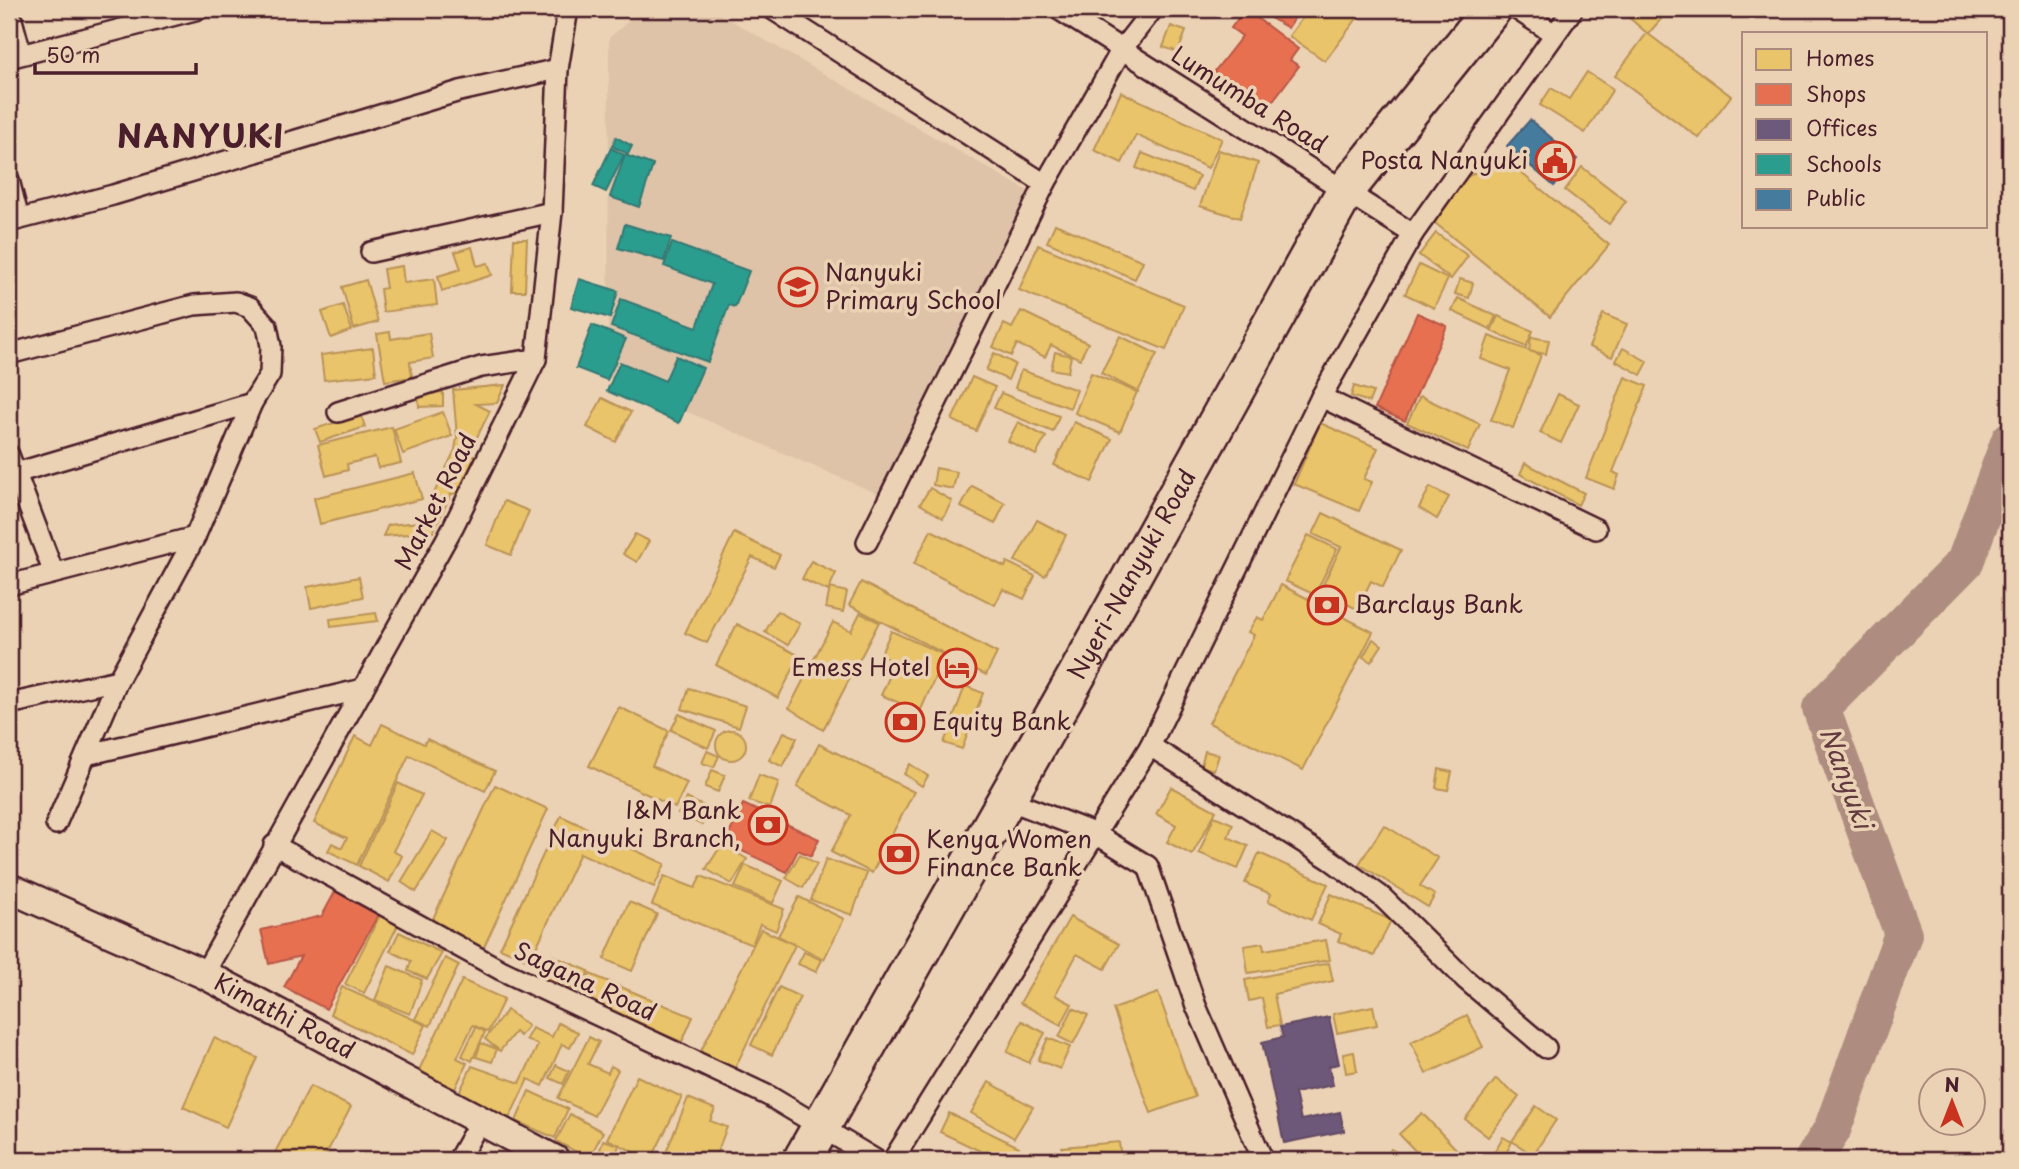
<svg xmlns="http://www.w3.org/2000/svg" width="2019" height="1169" font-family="'Playpen Sans',sans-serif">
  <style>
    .built { fill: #dec3a9 }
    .homes { fill: #e9c46a; stroke: #b99257; stroke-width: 2 }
    .shops { fill: #e76f51; stroke: #b85746; stroke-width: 2 }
    .offices { fill: #6d597a; stroke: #624862; stroke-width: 2 }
    .schools { fill: #2a9d8f; stroke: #347771; stroke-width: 2 }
    .public { fill: #457b9d; stroke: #465f7b; stroke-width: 2 }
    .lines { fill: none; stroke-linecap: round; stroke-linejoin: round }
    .river { stroke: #ae8d80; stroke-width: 38 }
    .street-casing { stroke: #4a1f2b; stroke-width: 24 }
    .secondary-casing { stroke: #4a1f2b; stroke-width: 33 }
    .highway-casing { stroke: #4a1f2b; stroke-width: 42 }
    .street { stroke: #ecd2b4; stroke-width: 19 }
    .secondary { stroke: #ecd2b4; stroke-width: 28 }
    .highway { stroke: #ecd2b4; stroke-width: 37 }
    .labels { text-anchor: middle; stroke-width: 7; stroke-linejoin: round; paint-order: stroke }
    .street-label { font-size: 24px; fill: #4a1f2b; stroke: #ecd2b4 }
    .poi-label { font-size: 24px; fill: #4a1f2b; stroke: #ecd2b4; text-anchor: start }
    .water-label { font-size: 26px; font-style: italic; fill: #633a40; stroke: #ecd2b4 }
    .district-label { font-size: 32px; font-weight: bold; letter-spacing: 2px; fill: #4a1f2b; stroke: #ecd2b4 }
  </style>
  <rect width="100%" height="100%" fill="#ecd2b4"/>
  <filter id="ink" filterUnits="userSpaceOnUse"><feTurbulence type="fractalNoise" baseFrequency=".0143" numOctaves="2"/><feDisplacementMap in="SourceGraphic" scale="14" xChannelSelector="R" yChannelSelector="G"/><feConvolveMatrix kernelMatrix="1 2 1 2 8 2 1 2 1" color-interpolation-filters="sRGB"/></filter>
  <g filter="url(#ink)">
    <polygon class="built" points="642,9 711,9 1035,195 883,496 608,378 609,38"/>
    <g class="homes">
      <polygon points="1309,9 1364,9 1325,61 1289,36"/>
      <polygon points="1619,9 1670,9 1648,34"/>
      <polygon points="1171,26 1186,31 1178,52 1163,47"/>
      <polygon points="1647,33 1731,96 1699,138 1615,76"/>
      <polygon points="1587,72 1613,89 1585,133 1540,105 1551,88 1569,99"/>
      <polygon points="1121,92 1222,139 1208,168 1136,135 1122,163 1094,150"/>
      <polygon points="1219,150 1258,163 1240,218 1200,206"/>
      <polygon points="1142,153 1199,176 1193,191 1136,168"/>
      <polygon points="1503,158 1609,245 1550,317 1429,218 1459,181"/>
      <polygon points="1582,167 1626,201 1609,224 1565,190"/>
      <polygon points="1055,224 1143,261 1135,279 1047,242"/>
      <polygon points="1436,233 1468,256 1451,279 1419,255"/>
      <polygon points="514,239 527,239 525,291 512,291"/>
      <polygon points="1038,245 1184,305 1166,350 1019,290"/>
      <polygon points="472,247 477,266 488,263 492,275 442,291 438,276 461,269 455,252"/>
      <polygon points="1419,265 1448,279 1434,308 1405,294"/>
      <polygon points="402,266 404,283 434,279 437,305 383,312 380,289 386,288 383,269"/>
      <polygon points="1460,279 1473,283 1469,298 1455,294"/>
      <polygon points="366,280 378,322 354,329 342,287"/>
      <polygon points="1458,298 1496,316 1490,329 1452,311"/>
      <polygon points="343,305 352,330 331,338 322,312"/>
      <polygon points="1021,311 1088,343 1080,359 1051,345 1045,357 1017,344 1011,356 993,347 1004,324 1012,328"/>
      <polygon points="1603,314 1627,324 1612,357 1589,347"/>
      <polygon points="1498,316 1533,331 1526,347 1491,331"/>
      <polygon points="390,332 391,339 429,333 433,358 410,362 412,377 385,381 377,334"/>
      <polygon points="1120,336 1157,354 1138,392 1101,373"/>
      <polygon points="1489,336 1541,355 1513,428 1491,420 1510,370 1481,359"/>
      <polygon points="1531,337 1549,340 1546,354 1529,351"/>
      <polygon points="373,348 376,374 324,380 321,355"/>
      <polygon points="1623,348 1648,362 1641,375 1616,361"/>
      <polygon points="1055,352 1071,356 1068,372 1051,369"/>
      <polygon points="994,353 1015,364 1008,380 986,370"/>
      <polygon points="1021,370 1077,390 1070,408 1015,388"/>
      <polygon points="1091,373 1137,392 1120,432 1075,413"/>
      <polygon points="972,377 995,387 976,431 952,420"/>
      <polygon points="1625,377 1647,386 1613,472 1619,475 1614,489 1586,478"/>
      <polygon points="505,385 497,403 476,404 490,411 469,453 478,457 460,493 451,494 433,532 383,536 388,525 420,522 455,450 457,437 453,390"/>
      <polygon points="1354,386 1373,392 1369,402 1351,396"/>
      <polygon points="443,392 443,406 419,407 418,394"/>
      <polygon points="1001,393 1059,416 1053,432 994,408"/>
      <polygon points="1558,394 1579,404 1561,443 1540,433"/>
      <polygon points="1420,396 1480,424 1468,451 1407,423"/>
      <polygon points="602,398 631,412 616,442 587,427"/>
      <polygon points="443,412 452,436 403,454 394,429"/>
      <polygon points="361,414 365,427 320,442 315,429"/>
      <polygon points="1018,422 1046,437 1036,455 1008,441"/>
      <polygon points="1074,422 1112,439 1092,482 1054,465"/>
      <polygon points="1320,423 1378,448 1364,479 1372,482 1359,511 1294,484"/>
      <polygon points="392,427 401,463 378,468 375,457 347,464 348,470 326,476 318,445"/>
      <polygon points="1525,463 1584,493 1578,505 1520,474"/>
      <polygon points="936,468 957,472 953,489 933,485"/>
      <polygon points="415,473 422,499 320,524 314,498"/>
      <polygon points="972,486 1005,503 995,524 961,507"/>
      <polygon points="1430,487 1449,497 1437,519 1419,508"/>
      <polygon points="930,488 952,501 943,518 920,504"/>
      <polygon points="504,501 529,511 511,555 487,545"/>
      <polygon points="1323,513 1401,550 1383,587 1371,581 1357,609 1320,591 1341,547 1313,534"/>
      <polygon points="1037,520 1066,535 1045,576 1015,561"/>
      <polygon points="931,530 1005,567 1007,562 1035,576 1024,599 1003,589 995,605 914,564"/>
      <polygon points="734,533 780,555 774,567 752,557 707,643 685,633"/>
      <polygon points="635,534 649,541 637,562 623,554"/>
      <polygon points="1308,535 1337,549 1315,595 1285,581"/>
      <polygon points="811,561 836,573 828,591 802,579"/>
      <polygon points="359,577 363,597 311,608 307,587"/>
      <polygon points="861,582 997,653 986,675 849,605"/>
      <polygon points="1281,585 1373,632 1303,770 1209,723 1254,635 1248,632 1257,617 1263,620"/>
      <polygon points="830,588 847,592 843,612 826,608"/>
      <polygon points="777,611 800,624 788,645 765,632"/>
      <polygon points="376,613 378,621 331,627 330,619"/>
      <polygon points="860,613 879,622 823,730 789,708 833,622 851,631"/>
      <polygon points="737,624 800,656 778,698 716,665"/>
      <polygon points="891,631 945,655 920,712 881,695 896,662 880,656"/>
      <polygon points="1373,639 1382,645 1371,662 1363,657"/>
      <polygon points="965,686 983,693 962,749 944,743"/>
      <polygon points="689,688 746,706 739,727 682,709"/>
      <polygon points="619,707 669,731 652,766 687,783 675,808 589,766"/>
      <polygon points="679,714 716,731 708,748 671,730"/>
      <polygon points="382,724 424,744 427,739 495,771 485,791 409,755 357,865 328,851 332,843 342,848 347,838 314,823 355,736 372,745"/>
      <circle cx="731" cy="745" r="15"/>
      <polygon points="784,732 797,738 783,767 769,760"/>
      <polygon points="819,744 914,792 872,873 831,852 851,815 797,787"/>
      <polygon points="707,751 719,756 714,767 702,763"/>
      <polygon points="1205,751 1219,755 1214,770 1201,766"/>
      <polygon points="910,764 928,776 922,786 904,774"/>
      <polygon points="1439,769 1452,772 1448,790 1436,788"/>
      <polygon points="712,770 725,775 718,792 705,787"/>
      <polygon points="759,775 779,782 770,808 749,801"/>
      <polygon points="398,783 422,795 393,851 402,856 389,882 359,866"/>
      <polygon points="495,785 548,809 483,949 430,925"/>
      <polygon points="1171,787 1216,811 1192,855 1167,842 1176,825 1156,814"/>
      <polygon points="686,798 710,809 702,825 678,814"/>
      <polygon points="561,816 665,864 654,887 580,853 530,961 500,948"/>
      <polygon points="1214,816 1233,824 1228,837 1248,846 1238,869 1199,853"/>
      <polygon points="1384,825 1438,858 1420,886 1435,895 1428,907 1359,864"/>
      <polygon points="432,831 448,840 416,892 401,882"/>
      <polygon points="722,844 747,859 732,884 706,869"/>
      <polygon points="1259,853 1328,884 1311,920 1268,901 1271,894 1245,883"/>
      <polygon points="800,854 817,864 803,888 786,878"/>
      <polygon points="826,859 867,873 852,915 811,900"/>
      <polygon points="745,865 783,881 773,903 735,887"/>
      <polygon points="664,876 695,888 701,876 784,909 776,931 760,924 752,945 652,905"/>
      <polygon points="1331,894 1391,920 1374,956 1338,941 1341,934 1318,924"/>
      <polygon points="799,897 844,919 824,959 778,936"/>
      <polygon points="629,902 657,914 632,971 604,959"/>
      <polygon points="380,915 398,925 364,993 345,984"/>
      <polygon points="1070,917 1119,944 1105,969 1077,954 1055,995 1072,1004 1061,1025 1020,1003"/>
      <polygon points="761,929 795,945 732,1074 698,1057"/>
      <polygon points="399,932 442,953 427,979 408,971 411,961 390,951"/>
      <polygon points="1326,940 1330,960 1248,973 1244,946 1263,943 1264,950"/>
      <polygon points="804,952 822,960 816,972 798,964"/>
      <polygon points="551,955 589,971 580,992 542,976"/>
      <polygon points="445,958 459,965 430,1026 415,1019"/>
      <polygon points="1329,963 1333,981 1274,994 1280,1025 1268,1027 1262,998 1249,1001 1245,980"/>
      <polygon points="389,966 422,980 410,1014 375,1000"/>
      <polygon points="590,974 693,1017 682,1042 580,999"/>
      <polygon points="462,980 504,999 488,1032 473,1025 457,1058 467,1063 455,1089 418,1072"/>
      <polygon points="342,987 426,1025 412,1055 330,1014"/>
      <polygon points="779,987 800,997 772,1055 751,1045"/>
      <polygon points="1158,993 1195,1097 1151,1113 1113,1009"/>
      <polygon points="1373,1006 1377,1025 1337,1033 1333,1014"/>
      <polygon points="1073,1008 1088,1015 1073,1044 1059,1037"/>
      <polygon points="507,1010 528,1026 520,1036 515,1032 500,1051 485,1039"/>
      <polygon points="1467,1015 1483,1047 1426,1074 1411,1042"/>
      <polygon points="1022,1021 1045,1033 1029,1063 1007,1052"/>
      <polygon points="558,1023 578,1032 570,1048 562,1044 543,1086 528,1079 508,1121 457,1097 472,1066 520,1083 538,1045 526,1039 532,1028 552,1037"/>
      <polygon points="476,1027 485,1032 472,1061 462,1056"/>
      <polygon points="589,1037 599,1042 588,1064 608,1073 611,1066 618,1070 594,1116 558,1098"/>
      <polygon points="214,1038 258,1058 226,1127 183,1107"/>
      <polygon points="1048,1038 1070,1047 1060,1069 1038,1060"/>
      <polygon points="481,1043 497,1049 492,1062 476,1057"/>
      <polygon points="1354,1052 1357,1071 1346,1073 1343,1054"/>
      <polygon points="556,1065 569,1071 563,1084 550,1078"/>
      <polygon points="637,1076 682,1097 651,1160 607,1139"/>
      <polygon points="1496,1079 1519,1097 1488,1137 1465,1119"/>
      <polygon points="989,1082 1033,1107 1014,1138 971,1113"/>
      <polygon points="310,1086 351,1107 323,1160 271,1160"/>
      <polygon points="529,1091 568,1109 555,1138 516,1121"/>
      <polygon points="688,1098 715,1109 710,1121 727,1127 714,1160 663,1160"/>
      <polygon points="1536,1106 1556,1120 1533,1155 1512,1141"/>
      <polygon points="949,1113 1019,1147 1012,1160 999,1160 940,1132"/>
      <polygon points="1422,1113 1460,1153 1452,1160 1424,1160 1399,1134"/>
      <polygon points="570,1114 603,1132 589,1159 556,1141"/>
      <polygon points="1503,1137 1512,1142 1504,1157 1494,1152"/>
      <polygon points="603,1140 619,1145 614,1160 597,1160"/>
      <polygon points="1119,1142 1121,1160 1063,1160 1062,1147"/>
      <polygon points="1391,1149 1410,1160 1383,1160"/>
    </g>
    <g class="shops">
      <polygon points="1245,9 1298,49 1290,60 1299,66 1265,111 1214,72 1242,36 1231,28"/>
      <polygon points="1255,9 1300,9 1288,28"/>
      <polygon points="1417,313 1447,326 1405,421 1375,408"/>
      <polygon points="743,804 819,839 811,856 798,850 787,872 725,843"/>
      <polygon points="337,888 380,912 326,1009 284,987 301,956 269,964 261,930 322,916"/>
    </g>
    <polygon class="offices" points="1329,1017 1339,1064 1329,1066 1333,1085 1295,1093 1301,1120 1340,1112 1344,1131 1284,1143 1262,1042 1283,1037 1280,1027"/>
    <g class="schools">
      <polygon points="616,137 632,146 628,154 612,146"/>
      <polygon points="611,148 624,155 606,192 593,186"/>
      <polygon points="625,155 653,165 639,207 610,197"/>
      <polygon points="625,224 671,238 664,261 618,248"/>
      <polygon points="672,243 749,271 735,307 729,305 708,362 611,327 621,299 697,327 712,284 664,266"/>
      <polygon points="579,279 618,291 610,318 571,307"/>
      <polygon points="592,325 626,339 607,380 576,368"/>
      <polygon points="676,356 703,368 679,423 607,391 620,362 665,381"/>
    </g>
    <polygon class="public" points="1530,120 1577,159 1554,186 1507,146"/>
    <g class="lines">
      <polyline class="river" points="1813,1160 1832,1130 1903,934 1821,708 1965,562 2010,440"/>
      <defs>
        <g id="street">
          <polyline points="9,9 21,53"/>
          <polyline points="772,9 1045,184"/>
          <polyline points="1058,9 1413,234"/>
          <polyline points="1516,9 1553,33"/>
          <polyline points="9,58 199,9"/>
          <polyline points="9,180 19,219"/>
          <polyline points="9,222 113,195 460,91 558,69"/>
          <polyline points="371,252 552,212"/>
          <polyline points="9,354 194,305 236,302 250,307 267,326 271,346 270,374 252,403 195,537 118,680 56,824"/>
          <polyline points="1321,397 1596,529"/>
          <polyline points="338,412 481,367 536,359"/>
          <polyline points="9,455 53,571"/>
          <polyline points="9,475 252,403"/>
          <polyline points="867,542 1045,184 1122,49 1153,9"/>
          <polyline points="9,585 195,537"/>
          <polyline points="9,704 118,680"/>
          <polyline points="1150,746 1331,860 1382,897 1465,979 1546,1048"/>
          <polyline points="86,755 363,689"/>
          <polyline points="1006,799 1094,833 1148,866 1196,1006 1263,1160"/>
          <polyline points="274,845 501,970 769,1096 876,1160"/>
          <polyline points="204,974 453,527 536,359 552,212 558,69 568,9"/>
          <polyline points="458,1160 480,1121"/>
          <polyline points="893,1160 1150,746 1321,397 1413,234 1573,9"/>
        </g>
        <g id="secondary">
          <path id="s1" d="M9,888L204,974L555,1160"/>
        </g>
        <g id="highway">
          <path id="s2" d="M802,1160L1077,675L1346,190L1492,9"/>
        </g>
      </defs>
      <use href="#street" class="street-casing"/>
      <use href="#secondary" class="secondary-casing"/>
      <use href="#highway" class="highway-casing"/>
      <use href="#street" class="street"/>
      <use href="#secondary" class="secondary"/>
      <use href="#highway" class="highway"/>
    </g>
  </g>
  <defs>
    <symbol id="civic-ring" viewBox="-11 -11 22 22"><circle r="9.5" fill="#ecd2b4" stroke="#c8321e" stroke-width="1.5"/><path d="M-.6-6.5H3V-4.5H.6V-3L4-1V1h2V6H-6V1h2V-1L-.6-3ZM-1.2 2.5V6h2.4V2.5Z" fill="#c8321e"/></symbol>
    <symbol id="school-ring" viewBox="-11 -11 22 22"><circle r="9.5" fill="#ecd2b4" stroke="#c8321e" stroke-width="1.5"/><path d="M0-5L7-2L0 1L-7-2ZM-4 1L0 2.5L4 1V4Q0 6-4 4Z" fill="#c8321e"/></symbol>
    <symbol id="bank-ring" viewBox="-11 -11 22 22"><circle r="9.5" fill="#ecd2b4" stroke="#c8321e" stroke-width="1.5"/><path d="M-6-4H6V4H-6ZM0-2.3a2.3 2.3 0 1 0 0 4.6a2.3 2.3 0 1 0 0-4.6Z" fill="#c8321e"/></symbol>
    <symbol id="hotel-ring" viewBox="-11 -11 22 22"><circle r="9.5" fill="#ecd2b4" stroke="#c8321e" stroke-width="1.5"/><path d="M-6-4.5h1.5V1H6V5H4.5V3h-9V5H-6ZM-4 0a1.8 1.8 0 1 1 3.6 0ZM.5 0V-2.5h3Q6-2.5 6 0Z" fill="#c8321e"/></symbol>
  </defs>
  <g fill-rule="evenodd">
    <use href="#civic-ring" x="1533" y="139" width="44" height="44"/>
    <use href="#school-ring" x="776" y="265" width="44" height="44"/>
    <use href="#bank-ring" x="1305" y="583" width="44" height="44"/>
    <use href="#hotel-ring" x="935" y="646" width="44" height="44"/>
    <use href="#bank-ring" x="883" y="700" width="44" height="44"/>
    <use href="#bank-ring" x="746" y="803" width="44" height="44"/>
    <use href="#bank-ring" x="877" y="832" width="44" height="44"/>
  </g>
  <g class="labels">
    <g class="street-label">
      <text transform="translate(1249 100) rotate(32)" y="8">Lumumba Road</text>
      <text transform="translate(436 502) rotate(-63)" y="8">Market Road</text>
      <text dy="8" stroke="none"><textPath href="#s2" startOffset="672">Nyeri-Nanyuki Road</textPath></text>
      <text transform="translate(585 982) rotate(25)" y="8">Sagana Road</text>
      <text dy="8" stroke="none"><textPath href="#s1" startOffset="304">Kimathi Road</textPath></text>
    </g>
    <g class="poi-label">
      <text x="1528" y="169" text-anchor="end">Posta Nanyuki</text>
      <text x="825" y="281">Nanyuki<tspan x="825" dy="28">Primary School</tspan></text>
      <text x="1354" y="613">Barclays Bank</text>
      <text x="930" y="676" text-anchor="end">Emess Hotel</text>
      <text x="932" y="730">Equity Bank</text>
      <text x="741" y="819" text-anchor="end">I&amp;M Bank<tspan x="741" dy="28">Nanyuki Branch,</tspan></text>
      <text x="926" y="848">Kenya Women<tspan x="926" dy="28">Finance Bank</tspan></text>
    </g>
    <g class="water-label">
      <text transform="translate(1846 778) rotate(70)" y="9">Nanyuki</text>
    </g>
    <g class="district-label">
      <text x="201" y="148">NANYUKI</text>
    </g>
  </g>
  <rect width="2019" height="1169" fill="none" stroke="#ecd2b4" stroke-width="35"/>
  <rect x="18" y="18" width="1984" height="1134" fill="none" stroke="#4a1f2b" stroke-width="2.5" filter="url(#ink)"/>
  <rect x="1742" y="32" width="245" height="196" fill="#ecd2b4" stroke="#ab8a7d" stroke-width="2"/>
  <rect x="1756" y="49" width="35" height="21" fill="#e9c46a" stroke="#ab8a7d" stroke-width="2"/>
  <text x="1806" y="66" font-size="21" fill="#4a1f2b">Homes</text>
  <rect x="1756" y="84" width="35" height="21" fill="#e76f51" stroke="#ab8a7d" stroke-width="2"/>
  <text x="1806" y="102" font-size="21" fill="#4a1f2b">Shops</text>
  <rect x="1756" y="119" width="35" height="21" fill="#6d597a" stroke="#ab8a7d" stroke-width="2"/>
  <text x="1806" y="136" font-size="21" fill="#4a1f2b">Offices</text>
  <rect x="1756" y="154" width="35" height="21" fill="#2a9d8f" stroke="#ab8a7d" stroke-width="2"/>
  <text x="1806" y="172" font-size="21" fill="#4a1f2b">Schools</text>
  <rect x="1756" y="189" width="35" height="21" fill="#457b9d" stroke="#ab8a7d" stroke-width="2"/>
  <text x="1806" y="206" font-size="21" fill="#4a1f2b">Public</text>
  <g transform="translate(1952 1102)"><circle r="33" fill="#ecd2b4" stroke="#ab8a7d" stroke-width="2"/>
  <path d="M0-5L12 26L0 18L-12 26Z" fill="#c8321e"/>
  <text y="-10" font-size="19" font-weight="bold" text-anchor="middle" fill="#4a1f2b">N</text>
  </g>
  <path d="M35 63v10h161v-10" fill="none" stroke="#4a1f2b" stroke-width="3.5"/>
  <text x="46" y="63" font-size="21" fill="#4a1f2b" stroke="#ecd2b4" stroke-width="5" paint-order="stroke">50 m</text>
</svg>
